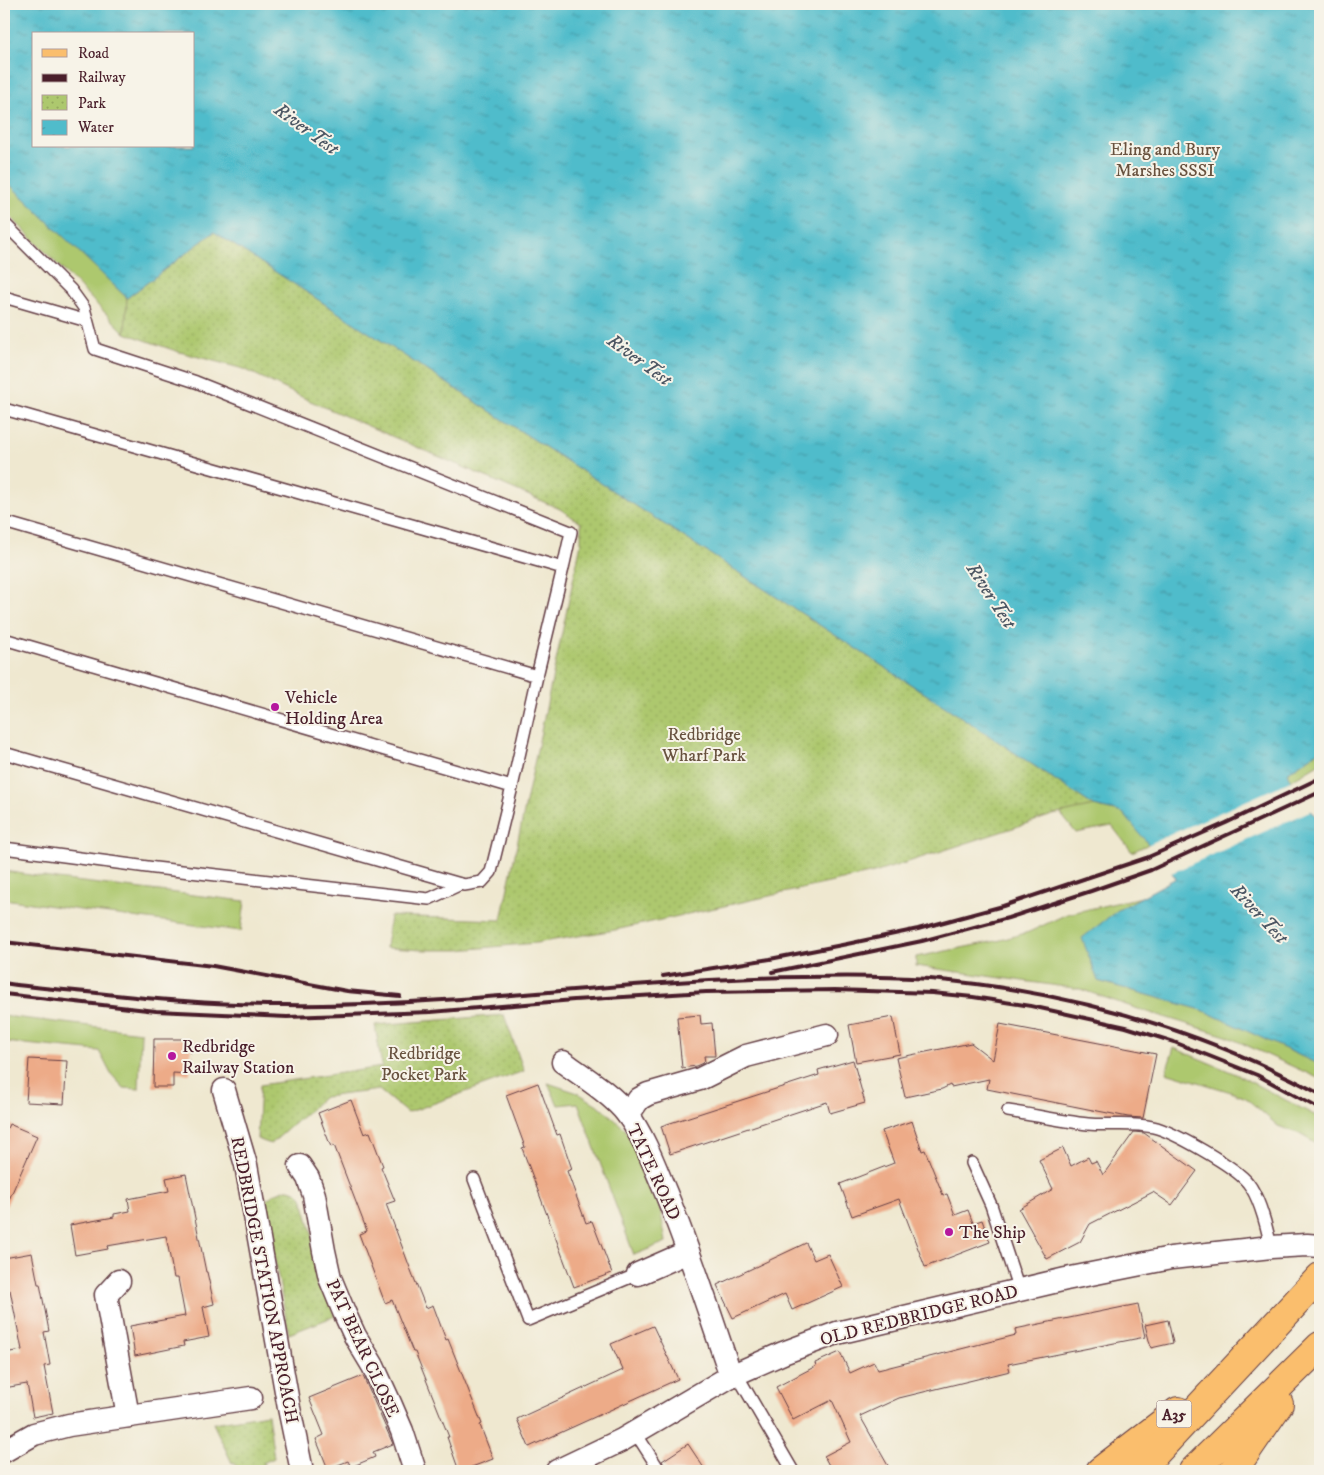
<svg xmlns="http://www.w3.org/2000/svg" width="1324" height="1475" font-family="'IM FELL DW Pica',serif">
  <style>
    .green { fill: #adc86e; stroke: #7c744c }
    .park { fill: url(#park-dots); stroke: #7c744c }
    .water { fill: url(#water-ripples); stroke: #4d6e7b; fill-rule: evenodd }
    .pier { fill: #efe8d0 }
    .building { fill: #edab88 }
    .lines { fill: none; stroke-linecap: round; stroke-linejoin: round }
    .service-casing { stroke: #633d44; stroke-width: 14 }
    .minor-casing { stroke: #633d44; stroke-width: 25 }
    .primary-casing { stroke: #633d44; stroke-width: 30 }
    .service { stroke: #fff; stroke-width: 11 }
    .minor { stroke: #fff; stroke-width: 22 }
    .primary { stroke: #fabe6d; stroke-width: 28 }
    .rail { stroke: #4a1f2b; stroke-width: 4 }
    .poi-dot { fill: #b5179e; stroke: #f7f3e8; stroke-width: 2 }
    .labels { text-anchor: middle; stroke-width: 4; stroke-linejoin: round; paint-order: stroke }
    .shield { fill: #f7f3e8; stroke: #7e5f64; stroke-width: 1 }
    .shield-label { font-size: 16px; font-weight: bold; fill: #4a1f2b }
    .park-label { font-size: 18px; fill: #68523f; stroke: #f7f3e8 }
    .poi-label { font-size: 18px; fill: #4a1f2b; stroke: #f7f3e8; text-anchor: start }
    .street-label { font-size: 18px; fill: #4a1f2b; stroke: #f7f3e8 }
    .water-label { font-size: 19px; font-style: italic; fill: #4c5663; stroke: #f7f3e8 }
  </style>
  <defs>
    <pattern id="park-dots" width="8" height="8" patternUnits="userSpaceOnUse" patternTransform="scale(1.25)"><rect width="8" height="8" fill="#adc86e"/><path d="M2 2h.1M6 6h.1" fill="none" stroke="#96ab5f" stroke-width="1.8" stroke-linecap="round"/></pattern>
    <pattern id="water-ripples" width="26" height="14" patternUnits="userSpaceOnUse" patternTransform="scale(1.25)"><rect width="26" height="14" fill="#50bccb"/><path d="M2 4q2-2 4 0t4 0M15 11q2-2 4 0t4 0" fill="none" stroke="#4498a5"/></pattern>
  </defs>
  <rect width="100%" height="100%" fill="#f7f3e8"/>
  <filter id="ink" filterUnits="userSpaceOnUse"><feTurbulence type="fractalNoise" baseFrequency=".02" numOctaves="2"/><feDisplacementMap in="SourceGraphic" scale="10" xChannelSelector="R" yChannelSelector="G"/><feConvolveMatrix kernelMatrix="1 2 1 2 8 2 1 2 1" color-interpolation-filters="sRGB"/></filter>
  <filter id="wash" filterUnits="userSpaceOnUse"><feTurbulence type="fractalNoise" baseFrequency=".0096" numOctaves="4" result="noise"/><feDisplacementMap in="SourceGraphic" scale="20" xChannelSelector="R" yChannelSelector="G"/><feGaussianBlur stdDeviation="1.12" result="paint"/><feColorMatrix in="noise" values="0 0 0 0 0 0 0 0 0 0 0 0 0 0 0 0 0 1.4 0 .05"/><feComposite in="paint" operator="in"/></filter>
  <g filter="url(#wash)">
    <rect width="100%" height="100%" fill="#efe8d0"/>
    <g class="green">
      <polygon points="4,179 127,298 125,333 4,210"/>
      <polygon points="1320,750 1320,763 1290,781 1287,773"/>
      <polygon points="1046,805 1094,806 1123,813 1149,844 1132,852 1112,826 1076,833 1060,813"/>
      <polygon points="4,871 57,879 245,901 241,931 94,912 4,899"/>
      <polygon points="1142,897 1118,910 1098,981 1202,1010 1320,1065 1320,1079 1226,1036 1135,1008 1080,989 916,966 916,957 1001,940 1029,932 1067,914"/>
      <polygon points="4,1016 141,1032 139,1089 124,1088 111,1074 99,1051 4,1042"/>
      <polygon points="1174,1048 1236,1074 1320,1118 1320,1146 1298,1133 1278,1126 1246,1098 1231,1092 1166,1072"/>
      <polygon points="548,1083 578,1093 601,1107 625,1129 644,1168 660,1208 666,1242 634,1255 578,1103 558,1105"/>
    </g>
    <g class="park">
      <polygon points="214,232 972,724 1094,806 1053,815 874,873 615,930 536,943 459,950 424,950 386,948 390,916 501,920 581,543 581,523 560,509 308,400 244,369 176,351 125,333 127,298"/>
      <polygon points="504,1015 524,1071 407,1113 379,1090 324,1097 271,1144 257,1139 260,1085 382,1067 375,1025"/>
      <path d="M286,1189C293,1189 297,1191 302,1197L335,1316L289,1334L264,1202L274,1194Z"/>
      <polygon points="268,1414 274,1458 263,1463 265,1469 258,1471 238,1471 234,1462 232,1463 213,1423"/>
    </g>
    <path class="water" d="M4,4H1320V750L1287,773L1300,801L1320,819V1065L1202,1010L1098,981L1082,938L1118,910L1176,878L1123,813L1094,806L972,724L214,232L127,298L4,179ZM34,34H194V146H34Z"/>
    <polygon class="pier" points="1293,780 1302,799 1313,810 1169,874 1147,845"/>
    <g id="blocks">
      <g class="building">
        <polygon points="700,1015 701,1024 712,1023 715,1056 704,1056 705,1062 696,1066 682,1068 677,1017"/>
        <polygon points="893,1017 900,1054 856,1062 849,1025"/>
        <polygon points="1000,1024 1156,1054 1143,1118 1128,1117 987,1089 989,1079 951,1087 950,1085 942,1089 905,1097 896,1058 971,1043 993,1060"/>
        <polygon points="154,1039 191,1039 190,1074 173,1073 173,1087 153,1087"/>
        <polygon points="29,1059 67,1061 64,1104 26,1102"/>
        <polygon points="853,1060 865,1103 830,1113 827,1102 670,1154 661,1126 819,1075 818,1070"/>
        <polygon points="538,1083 557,1135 560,1134 572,1169 567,1171 586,1223 592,1221 612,1273 574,1287 522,1148 525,1147 506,1095"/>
        <polygon points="351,1100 364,1134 370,1132 383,1166 381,1167 395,1201 386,1204 412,1273 426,1308 433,1305 446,1340 448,1339 482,1424 480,1425 493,1459 461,1471 459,1471 447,1437 449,1437 415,1352 413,1352 392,1300 385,1303 359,1234 367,1231 334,1145 331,1147 318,1113"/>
        <polygon points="912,1121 922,1151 925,1150 943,1195 947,1194 955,1215 968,1210 973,1223 982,1220 990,1242 925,1267 899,1199 852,1216 840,1184 894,1163 882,1131"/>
        <polygon points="9,1124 37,1136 4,1211 4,1135"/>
        <polygon points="1134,1132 1144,1133 1197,1171 1172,1205 1153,1192 1090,1224 1080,1242 1047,1259 1019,1209 1053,1189 1039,1160 1063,1148 1071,1166 1088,1157 1091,1163 1096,1161 1103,1175"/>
        <polygon points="186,1174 206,1272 207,1272 214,1304 203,1307 209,1337 183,1342 184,1346 135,1356 130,1326 185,1316 178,1278 174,1278 166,1236 107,1246 108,1249 75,1255 70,1225 114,1217 114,1214 130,1211 128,1199 169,1191 166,1178"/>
        <polygon points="806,1243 814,1260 828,1254 843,1287 792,1310 785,1294 733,1318 717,1285"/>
        <polygon points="32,1253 38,1284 40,1284 49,1331 44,1332 50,1365 44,1366 53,1413 33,1417 27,1384 4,1388 4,1353 22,1350 10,1290 4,1291 4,1258"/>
        <polygon points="1138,1304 1145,1337 1008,1364 1010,1371 899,1398 860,1416 891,1471 832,1471 824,1456 851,1442 832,1400 793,1420 776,1387 816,1366 815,1363 840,1352 850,1373 874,1362 878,1370 1016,1335 1015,1329"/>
        <polygon points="1168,1320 1173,1343 1151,1348 1145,1325"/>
        <polygon points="653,1326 678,1379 529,1447 517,1419 623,1370 611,1344"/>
        <polygon points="363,1376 393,1444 373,1452 375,1457 351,1467 348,1461 328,1469 316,1439 324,1435 309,1398"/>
        <polygon points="688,1444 706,1471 667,1471 662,1461"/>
      </g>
    </g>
  </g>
  <g filter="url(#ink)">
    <use href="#blocks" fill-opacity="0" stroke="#633d44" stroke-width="1"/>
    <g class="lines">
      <defs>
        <g id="service">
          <polyline points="4,223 71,290 84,308 95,349 196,382 571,532 563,568"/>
          <polyline points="4,297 87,321"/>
          <polyline points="4,409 563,568 537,676"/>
          <polyline points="4,522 537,676 512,787"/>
          <polyline points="4,639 512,787 491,872 482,882 464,885 4,753"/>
          <polyline points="4,848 155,868 429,899 461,884"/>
          <path d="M1008,1111C1034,1115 1061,1121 1088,1124C1109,1126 1131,1122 1153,1127C1172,1131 1236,1167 1248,1183C1260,1198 1267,1228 1271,1247"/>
          <polyline points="972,1163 991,1205 1019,1290"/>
          <polyline points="474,1179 528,1320 638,1274"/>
          <polyline points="736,1373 793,1471"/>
          <polyline points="635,1432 660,1471"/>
        </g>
        <g id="minor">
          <path d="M563,1062C583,1076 614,1096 628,1115C643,1136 653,1162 663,1186C689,1248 709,1312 731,1376"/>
          <polyline points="224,1090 246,1165 289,1408 302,1471"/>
          <polyline points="628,1115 639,1099 648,1094 700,1079 746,1056 827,1035"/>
          <polyline points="300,1166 308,1178 314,1195 324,1251 330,1278 344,1312 355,1336 373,1366 390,1403 402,1431 415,1471"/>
          <polyline points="638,1274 688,1252"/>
          <polyline points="119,1281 106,1295 128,1416"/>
          <polyline points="4,1451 34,1434 69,1425 251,1398"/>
          <polyline points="557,1471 622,1440 731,1376 783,1353 837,1333 1066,1279 1171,1258 1271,1247 1307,1245 1320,1246"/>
        </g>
        <g id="primary">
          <polyline points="1100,1471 1178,1411"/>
          <polyline points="1139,1471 1320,1277"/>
          <polyline points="1193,1471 1320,1346"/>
          <polyline points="1233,1471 1279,1404"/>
        </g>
      </defs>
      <use href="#service" class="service-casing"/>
      <use href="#minor" class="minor-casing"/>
      <use href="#primary" class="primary-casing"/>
      <use href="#service" class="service"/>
      <use href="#minor" class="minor"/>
      <use href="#primary" class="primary"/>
      <g class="rail">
        <polyline points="4,942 213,966 347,991 400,996"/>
        <polyline points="772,972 922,941 1008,918 1091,891 1151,870 1320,792"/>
        <polyline points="663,976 770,959 847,944 918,929 1003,906 1146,858 1226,823 1320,778"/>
        <path d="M4,983C34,988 66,990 97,993C159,1000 223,1005 285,1005C352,1006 420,1002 487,997C592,989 696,978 802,977C845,976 887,976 930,979C1068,991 1198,1028 1320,1094"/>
        <polyline points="4,994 156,1011 287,1017 431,1012 574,1000 706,992 835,990 932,993 973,997 1031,1006 1126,1027 1174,1042 1257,1075 1320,1109"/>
      </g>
    </g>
  </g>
  <g class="poi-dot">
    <circle cx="275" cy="707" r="5"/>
    <circle cx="172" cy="1056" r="5"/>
    <circle cx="949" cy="1232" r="5"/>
  </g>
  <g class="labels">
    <rect class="shield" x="1156.5" y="1400.5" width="35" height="27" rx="4"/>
    <g class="shield-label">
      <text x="1174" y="1420">A35</text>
    </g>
    <g class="park-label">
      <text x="1165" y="155">Eling and Bury<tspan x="1165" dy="21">Marshes SSSI</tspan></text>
      <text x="704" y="740">Redbridge<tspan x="704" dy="21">Wharf Park</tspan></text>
      <text x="424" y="1059">Redbridge<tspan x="424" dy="21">Pocket Park</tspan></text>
    </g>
    <g class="poi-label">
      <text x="285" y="703">Vehicle<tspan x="285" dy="21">Holding Area</tspan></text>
      <text x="182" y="1052">Redbridge<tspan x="182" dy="21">Railway Station</tspan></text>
      <text x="959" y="1238">The Ship</text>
    </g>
    <g class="street-label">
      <text transform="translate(654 1172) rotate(65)" y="6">TATE ROAD</text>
      <text transform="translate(265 1280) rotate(79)" y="6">REDBRIDGE STATION APPROACH</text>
      <text transform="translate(919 1315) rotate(-14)" y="6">OLD REDBRIDGE ROAD</text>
      <text transform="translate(363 1348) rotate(65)" y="6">PAT BEAR CLOSE</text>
    </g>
    <g class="water-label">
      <text transform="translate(307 128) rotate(36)" y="7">River Test</text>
      <text transform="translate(640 359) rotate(36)" y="7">River Test</text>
      <text transform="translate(992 595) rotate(57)" y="7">River Test</text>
      <text transform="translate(1260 913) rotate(47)" y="7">River Test</text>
    </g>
  </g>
  <rect width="1324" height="1475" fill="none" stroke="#f7f3e8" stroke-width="20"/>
  <rect x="32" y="32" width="162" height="115" fill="#f7f3e8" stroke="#b29e9c"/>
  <rect x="42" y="49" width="25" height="8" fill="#fabe6d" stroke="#b29e9c"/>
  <text x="78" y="58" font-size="15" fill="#4a1f2b">Road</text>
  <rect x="42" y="74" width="25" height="8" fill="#4a1f2b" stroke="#b29e9c"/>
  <text x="78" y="82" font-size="15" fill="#4a1f2b">Railway</text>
  <rect x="42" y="95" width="25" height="15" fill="url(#park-dots)" stroke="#b29e9c"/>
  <text x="78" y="108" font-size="15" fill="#4a1f2b">Park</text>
  <rect x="42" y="120" width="25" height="15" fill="url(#water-ripples)" stroke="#b29e9c"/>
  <text x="78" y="132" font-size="15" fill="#4a1f2b">Water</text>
</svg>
